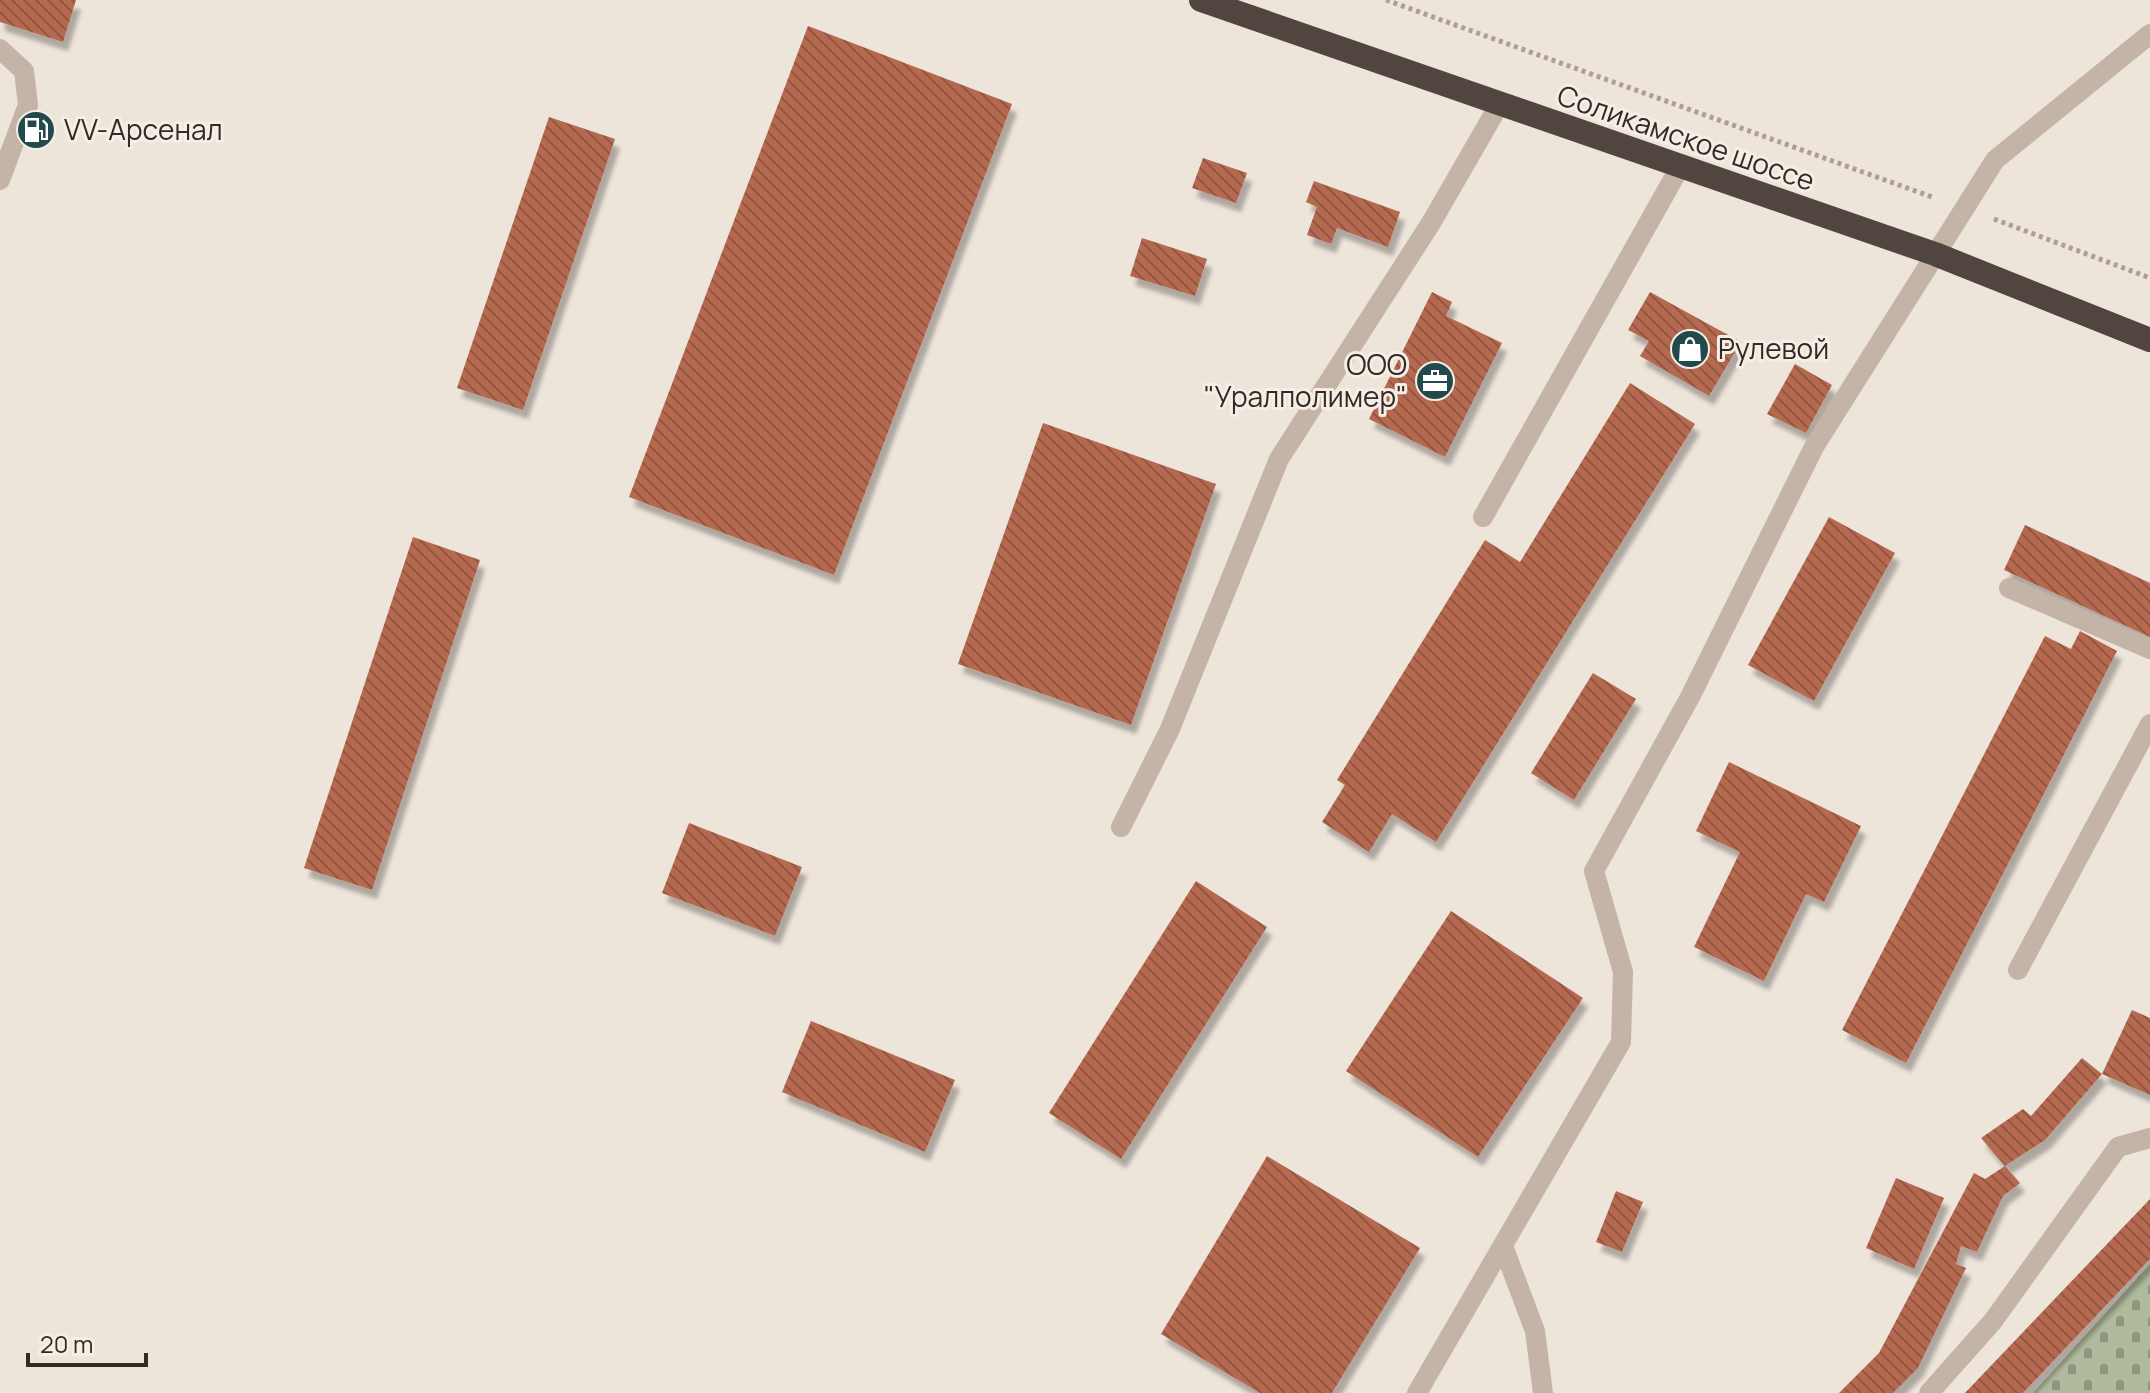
<svg xmlns="http://www.w3.org/2000/svg" width="2150" height="1393" font-family="Manrope,sans-serif">
  <style>
    .cemetery { fill: url(#cemetery-stones) }
    .building { fill: url(#building-back-hatch); filter: url(#shadow) }
    .lines { fill: none; stroke-linecap: round; stroke-linejoin: round }
    .path { stroke: #af9f92; stroke-width: 5; stroke-dasharray: 4 4; stroke-linecap: butt }
    .minor { stroke: #c4b4a8; stroke-width: 20 }
    .highway { stroke: #51453f; stroke-width: 24 }
    .labels { text-anchor: middle; stroke-width: 6; stroke-linejoin: round; paint-order: stroke }
    .poi-label { font-size: 28px; fill: #312a27; stroke: #f6eee5; text-anchor: start }
    .street-label { font-size: 28px; fill: #312a27; stroke: #f6eee5 }
  </style>
  <defs>
    <pattern id="cemetery-stones" width="16" height="16" patternUnits="userSpaceOnUse" patternTransform="scale(2)"><rect width="16" height="16" fill="#b0ba9c"/><path d="M2 7V4a2 2 0 0 1 4 0v3zM10 15v-3a2 2 0 0 1 4 0v3z" fill="#90977f"/></pattern>
    <pattern id="building-back-hatch" width="6" height="6" patternUnits="userSpaceOnUse" patternTransform="scale(2)"><rect width="6" height="6" fill="#b56950"/><path d="M-1 5l2 2M0 0l6 6M5-1l2 2" fill="none" stroke="#945742"/></pattern>
    <filter id="shadow"><feDropShadow dx="5" dy="9" stdDeviation="2" flood-color="#0004"/></filter>
  </defs>
  <rect width="100%" height="100%" fill="#ede4da"/>
  <polygon class="cemetery" points="2150,1264 2150,1393 2033,1393"/>
  <g class="building">
    <polygon points="0,0 76,0 63,42 0,22"/>
    <polygon points="808,26 1012,104 834,575 629,497"/>
    <polygon points="549,117 615,139 523,410 457,388"/>
    <polygon points="1203,158 1247,173 1236,203 1192,188"/>
    <polygon points="1314,181 1400,212 1388,247 1337,228 1331,244 1307,235 1317,207 1306,202"/>
    <polygon points="1142,238 1207,259 1195,296 1130,276"/>
    <polygon points="1432,292 1452,302 1446,316 1502,343 1445,457 1369,419"/>
    <polygon points="1650,292 1741,342 1709,396 1640,356 1649,341 1628,330"/>
    <polygon points="1795,364 1832,385 1806,433 1767,414"/>
    <polygon points="1630,383 1695,424 1436,842 1392,814 1369,852 1322,822 1345,785 1337,780 1485,540 1520,562"/>
    <polygon points="1043,423 1216,484 1131,725 958,664"/>
    <polygon points="1829,517 1895,553 1814,701 1748,665"/>
    <polygon points="2025,525 2150,583 2150,637 2004,570"/>
    <polygon points="413,537 480,560 372,890 304,868"/>
    <polygon points="2080,631 2117,651 1906,1063 1842,1030 2045,636 2071,649"/>
    <polygon points="1593,673 1636,699 1574,800 1531,773"/>
    <polygon points="1729,762 1861,826 1824,902 1806,894 1764,981 1694,947 1740,852 1696,831"/>
    <polygon points="689,823 802,867 775,936 662,893"/>
    <polygon points="1196,881 1267,927 1121,1159 1049,1113"/>
    <polygon points="1451,911 1583,998 1478,1157 1346,1071"/>
    <polygon points="2132,1010 2150,1018 2150,1095 2102,1074"/>
    <polygon points="811,1021 955,1080 925,1152 782,1092"/>
    <polygon points="2082,1058 2102,1074 2045,1140 2005,1166 1981,1138 2023,1109 2031,1116"/>
    <polygon points="1267,1156 1420,1248 1332,1393 1260,1393 1161,1334"/>
    <polygon points="2005,1166 2020,1183 2003,1196 1977,1252 1961,1246 1956,1264 1966,1268 1918,1368 1893,1393 1839,1393 1879,1353 1974,1173 1985,1179"/>
    <polygon points="1896,1178 1944,1198 1914,1269 1866,1248"/>
    <polygon points="1616,1191 1643,1202 1622,1252 1596,1242"/>
    <polygon points="2150,1199 2150,1259 2023,1393 1965,1393"/>
  </g>
  <g class="lines">
    <g class="path">
      <polyline points="1386,0 1935,198"/>
      <polyline points="1994,219 2150,278"/>
    </g>
    <g class="minor">
      <polyline points="0,49 24,71 28,105 0,180"/>
      <polyline points="1483,517 1680,167"/>
      <polyline points="2009,588 2150,649"/>
      <polyline points="1121,827 1170,729 1279,459 1431,223 1499,105"/>
      <polyline points="2018,970 2150,724"/>
      <polyline points="1503,1246 1535,1331 1543,1393"/>
      <polyline points="1417,1393 1621,1042 1623,972 1594,871 1690,697 1814,447 1995,160 2150,34"/>
      <polyline points="1929,1393 1993,1321 2118,1147 2150,1138"/>
    </g>
    <polyline class="highway" points="1201,0 1935,254 2150,340"/>
  </g>
  <defs>
    <symbol id="fuel-disc" viewBox="-11 -11 22 22"><circle r="9.5" fill="#224a4d" stroke="#f6eee5"/><path d="M-5.5-6h7V0h2V4h1.3V-2.5L3-4.5l.8-.8L6-3V5H2.5V1h-1V6h-7ZM-4.2-4.7v3.2H.2V-4.7Z" fill="#fff"/></symbol>
    <symbol id="shop-disc" viewBox="-11 -11 22 22"><circle r="9.5" fill="#224a4d" stroke="#f6eee5"/><path d="M-5-2.5h2.3a2.7 3.5 0 0 1 5.4 0H5L5.5 6h-11ZM-1.5-2.5h3a1.5 2.3 0 0 0-3 0Z" fill="#fff"/></symbol>
    <symbol id="office-disc" viewBox="-11 -11 22 22"><circle r="9.5" fill="#224a4d" stroke="#f6eee5"/><path d="M-6-3h4V-5.5h4V-3h4V5H-6ZM-1-4.5V-3h2v-1.5ZM-6 0V1H6V0Z" fill="#fff"/></symbol>
  </defs>
  <g fill-rule="evenodd">
    <use href="#fuel-disc" x="14" y="108" width="44" height="44"/>
    <use href="#shop-disc" x="1668" y="327" width="44" height="44"/>
    <use href="#office-disc" x="1413" y="359" width="44" height="44"/>
  </g>
  <g class="labels">
    <g class="poi-label">
      <text x="64" y="140">VV-Арсенал</text>
      <text x="1718" y="359">Рулевой</text>
      <text x="1407" y="375" text-anchor="end">OOO<tspan x="1407" dy="32">"Уралполимер"</tspan></text>
    </g>
    <g class="street-label">
      <text transform="translate(1686 138) rotate(19)" y="10">Соликамское шоссе</text>
    </g>
  </g>
  <path d="M28 1353v12h118v-12" fill="none" stroke="#312a27" stroke-width="4"/>
  <text x="40" y="1353" font-size="24" fill="#312a27" stroke="#f6eee5" stroke-width="6" paint-order="stroke">20 m</text>
</svg>
